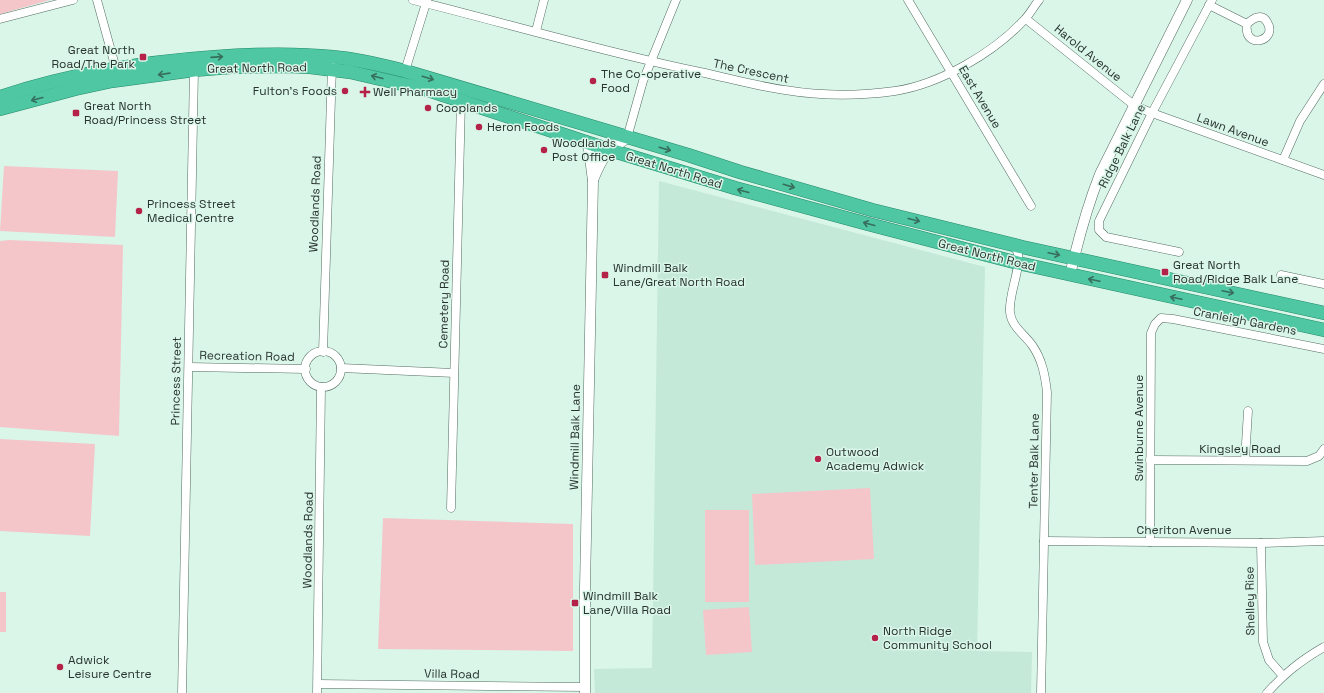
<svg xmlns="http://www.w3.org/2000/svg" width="1324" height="693" font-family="'Space Grotesk',sans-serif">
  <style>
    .built { fill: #c5e9d9 }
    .green { fill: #f4c6ca }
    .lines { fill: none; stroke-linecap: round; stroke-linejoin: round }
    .minor-casing { stroke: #536c61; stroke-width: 9 }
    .tertiary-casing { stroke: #536c61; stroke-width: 11 }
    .trunk-casing { stroke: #248a6a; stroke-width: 14 }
    .minor { stroke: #fff; stroke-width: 8 }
    .tertiary { stroke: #fff; stroke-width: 10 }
    .trunk { stroke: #4ec7a2; stroke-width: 13 }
    .oneway { stroke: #376e5c }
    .poi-dot { fill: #b4224a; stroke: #d9f6e9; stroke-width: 1.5 }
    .labels { text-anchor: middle; stroke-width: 3; stroke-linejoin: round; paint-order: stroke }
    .poi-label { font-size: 12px; fill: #28332e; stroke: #d9f6e9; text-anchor: start }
    .street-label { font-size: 12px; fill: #28332e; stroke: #d9f6e9 }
  </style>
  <rect width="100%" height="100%" fill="#d9f6e9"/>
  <polygon class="built" points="659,181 985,267 977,651 1032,652 1031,693 595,693 594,669 652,668"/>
  <g class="green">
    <polygon points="0,0 50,0 0,14"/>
    <polygon points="4,166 118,171 115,237 0,231"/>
    <polygon points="9,240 123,245 119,436 0,427 0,241"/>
    <polygon points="0,439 95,444 90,536 0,531"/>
    <polygon points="870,488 874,559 755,565 752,494"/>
    <rect x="705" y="510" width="44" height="92"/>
    <polygon points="383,518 573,524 573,651 378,649"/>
    <rect x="0" y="592" width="6" height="40"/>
    <polygon points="749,607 752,652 706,655 703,610"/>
  </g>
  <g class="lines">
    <defs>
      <g id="minor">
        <polyline points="97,0 116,69"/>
        <path d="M413,0C509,24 603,52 700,72C728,78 756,86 785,90C821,96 859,96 895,91C940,84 994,53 1025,19C1030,14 1034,6 1039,0"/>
        <polyline points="908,0 1031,206"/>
        <path d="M1209,5L1247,24C1253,18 1262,13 1267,22C1279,41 1243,51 1247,24"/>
        <polyline points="0,19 73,0"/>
        <polyline points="1026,19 1135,106 1152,113 1324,175"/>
        <polyline points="536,31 544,0"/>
        <polyline points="405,71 427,0"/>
        <polyline points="627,138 643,81 676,0"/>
        <polyline points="1283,160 1300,121 1324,84"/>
        <path d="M1011,244C1013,246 1016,249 1017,251C1023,264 1008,295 1010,312C1011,326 1024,334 1032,345C1042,359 1045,375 1047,392L1041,693"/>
        <polyline points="1179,252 1106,237 1099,230 1099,221 1152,113 1212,0"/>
        <polyline points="1281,275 1324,284"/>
        <circle cx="323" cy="369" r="18"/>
        <polyline points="323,352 332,66"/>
        <polyline points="189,367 306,369"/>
        <polyline points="341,368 454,373"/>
        <polyline points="1150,460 1307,461 1319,456 1324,449"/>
        <polyline points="1245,460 1248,411"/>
        <polyline points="451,508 461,100"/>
        <polyline points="1044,541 1261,543 1324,541"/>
        <polyline points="1150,542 1151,333 1155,324 1161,318 1173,319 1324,349"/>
        <polyline points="1261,543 1263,642 1269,660 1283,676"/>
        <polyline points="318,684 585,687"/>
        <polyline points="182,693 194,70"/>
        <polyline points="317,693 321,387"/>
        <path d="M1267,693C1285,673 1300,661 1324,647"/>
      </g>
      <g id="tertiary">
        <path d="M593,180C603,156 605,153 627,138"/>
        <path d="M1070,275C1078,240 1087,207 1100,174L1187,0"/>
        <polyline points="585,693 585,588 593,181 588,142"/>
      </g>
      <g id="trunk">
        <path d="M0,97C69,74 143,62 215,57C254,54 294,53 333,57C358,59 381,65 405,71L688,155L740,172L872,210L1022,247L1324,313"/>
        <polyline points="0,109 75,89 112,81 194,70 231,67 287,66 310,67 350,72 428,90 610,150 735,188 868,224 1018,263 1324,330"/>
      </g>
    </defs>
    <use href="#minor" class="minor-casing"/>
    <use href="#tertiary" class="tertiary-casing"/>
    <use href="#trunk" class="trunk-casing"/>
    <use href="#minor" class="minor"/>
    <use href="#tertiary" class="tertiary"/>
    <use href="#trunk" class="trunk"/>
  </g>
  <defs><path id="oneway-shaft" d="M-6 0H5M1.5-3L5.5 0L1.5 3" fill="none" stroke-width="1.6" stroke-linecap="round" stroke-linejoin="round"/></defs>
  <g class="oneway">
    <use href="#oneway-shaft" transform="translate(217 57) rotate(-4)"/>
    <use href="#oneway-shaft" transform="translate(164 74) rotate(172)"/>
    <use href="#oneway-shaft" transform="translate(377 77) rotate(-166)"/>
    <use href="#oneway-shaft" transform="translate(428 78) rotate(17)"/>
    <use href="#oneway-shaft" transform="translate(37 99) rotate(165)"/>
    <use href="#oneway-shaft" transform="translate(665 149) rotate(16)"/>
    <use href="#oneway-shaft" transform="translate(789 186) rotate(16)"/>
    <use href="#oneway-shaft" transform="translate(743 191) rotate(-165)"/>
    <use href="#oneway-shaft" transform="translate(914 220) rotate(14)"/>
    <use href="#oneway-shaft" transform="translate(869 224) rotate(-165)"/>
    <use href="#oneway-shaft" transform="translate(1054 254) rotate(12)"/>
    <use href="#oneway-shaft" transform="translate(1094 280) rotate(-168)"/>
    <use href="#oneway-shaft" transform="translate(1228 292) rotate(12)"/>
    <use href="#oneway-shaft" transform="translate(1176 298) rotate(-168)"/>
  </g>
  <g class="poi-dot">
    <rect x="139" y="53" width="8" height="8" rx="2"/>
    <circle cx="593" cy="81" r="4"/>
    <circle cx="345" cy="91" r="4"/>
    <path d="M363 86h4v4h4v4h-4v4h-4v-4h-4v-4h4z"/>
    <circle cx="428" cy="108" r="4"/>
    <rect x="72" y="109" width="8" height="8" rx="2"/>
    <circle cx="479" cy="127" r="4"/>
    <circle cx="544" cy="150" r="4"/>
    <circle cx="139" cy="211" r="4"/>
    <rect x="1161" y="268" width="8" height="8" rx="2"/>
    <rect x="601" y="271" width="8" height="8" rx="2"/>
    <circle cx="818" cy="459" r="4"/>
    <rect x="571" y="599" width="8" height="8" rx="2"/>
    <circle cx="875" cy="638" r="4"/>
    <circle cx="60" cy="667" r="4"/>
  </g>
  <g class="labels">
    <g class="poi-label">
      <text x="135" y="54" text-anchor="end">Great North<tspan x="135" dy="14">Road/The Park</tspan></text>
      <text x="601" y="78">The Co-operative<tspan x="601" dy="14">Food</tspan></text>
      <text x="337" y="95" text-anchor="end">Fulton's Foods</text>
      <text x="373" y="96">Well Pharmacy</text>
      <text x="84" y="110">Great North<tspan x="84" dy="14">Road/Princess Street</tspan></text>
      <text x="436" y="112">Cooplands</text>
      <text x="487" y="131">Heron Foods</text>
      <text x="552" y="147">Woodlands<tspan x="552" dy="14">Post Office</tspan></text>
      <text x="147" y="208">Princess Street<tspan x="147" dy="14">Medical Centre</tspan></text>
      <text x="1173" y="269">Great North<tspan x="1173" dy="14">Road/Ridge Balk Lane</tspan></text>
      <text x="613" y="272">Windmill Balk<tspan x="613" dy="14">Lane/Great North Road</tspan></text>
      <text x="826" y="456">Outwood<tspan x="826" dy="14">Academy Adwick</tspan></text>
      <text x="583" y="600">Windmill Balk<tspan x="583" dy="14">Lane/Villa Road</tspan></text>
      <text x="883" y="635">North Ridge<tspan x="883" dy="14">Community School</tspan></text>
      <text x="68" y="664">Adwick<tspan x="68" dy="14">Leisure Centre</tspan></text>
    </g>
    <g class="street-label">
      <text transform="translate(1088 53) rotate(39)" y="4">Harold Avenue</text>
      <text transform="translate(257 68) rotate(-1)" y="4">Great North Road</text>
      <text transform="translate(751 71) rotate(12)" y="4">The Crescent</text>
      <text transform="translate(980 97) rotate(59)" y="4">East Avenue</text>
      <text transform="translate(1233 130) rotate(20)" y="4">Lawn Avenue</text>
      <text transform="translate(1122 146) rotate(-64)" y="4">Ridge Balk Lane</text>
      <text transform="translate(674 170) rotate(17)" y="4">Great North Road</text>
      <text transform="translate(315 204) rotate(-88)" y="4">Woodlands Road</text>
      <text transform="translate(987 255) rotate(14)" y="4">Great North Road</text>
      <text transform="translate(444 304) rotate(-89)" y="4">Cemetery Road</text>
      <text transform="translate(1245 321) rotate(11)" y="4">Cranleigh Gardens</text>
      <text transform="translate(247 356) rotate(1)" y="4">Recreation Road</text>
      <text transform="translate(176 381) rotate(-89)" y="4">Princess Street</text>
      <text transform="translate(1139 428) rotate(-90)" y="4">Swinburne Avenue</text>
      <text transform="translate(575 437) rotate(-89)" y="4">Windmill Balk Lane</text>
      <text x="1240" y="453">Kingsley Road</text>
      <text transform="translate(1034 461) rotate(-89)" y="4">Tenter Balk Lane</text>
      <text x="1184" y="534">Cheriton Avenue</text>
      <text transform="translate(308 540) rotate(-89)" y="4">Woodlands Road</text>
      <text transform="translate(1250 601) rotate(-91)" y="4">Shelley Rise</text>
      <text transform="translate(452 674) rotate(1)" y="4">Villa Road</text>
    </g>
  </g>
</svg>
